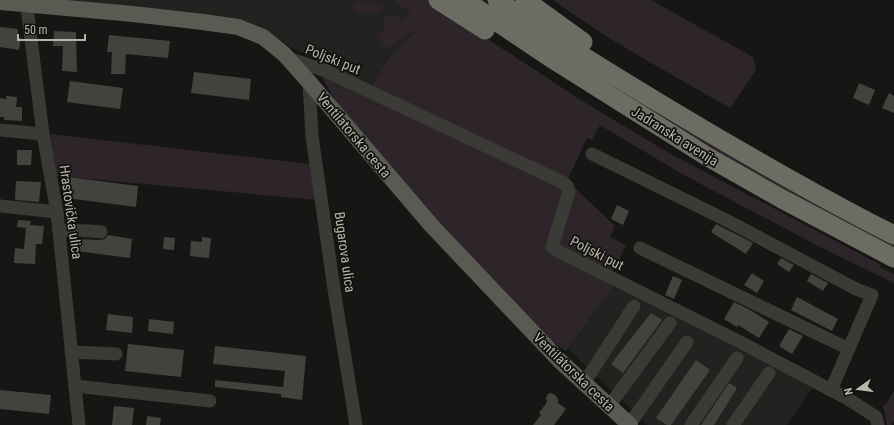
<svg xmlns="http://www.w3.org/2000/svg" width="894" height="425" font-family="'Roboto Condensed',sans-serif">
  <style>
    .built { fill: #222321 }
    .green { fill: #2e252a }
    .building { fill: #42433f }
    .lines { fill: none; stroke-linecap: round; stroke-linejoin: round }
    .minor { stroke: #3a3b36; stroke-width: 13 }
    .major { stroke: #595a52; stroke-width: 16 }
    .highway { stroke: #6b6c62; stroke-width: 19 }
    .labels { text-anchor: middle; stroke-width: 3.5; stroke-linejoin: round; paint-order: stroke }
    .street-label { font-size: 14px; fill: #b6b6a7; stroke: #111110 }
  </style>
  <rect width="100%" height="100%" fill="#161615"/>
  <g class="built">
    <polygon points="33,0 405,0 422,24 390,56 371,87 295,49 254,26"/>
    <polygon points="616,283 814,386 787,425 648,425 568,349"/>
  </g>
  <g class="green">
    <polygon points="359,0 386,8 371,16 363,11 358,13 351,7"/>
    <polygon points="394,0 428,0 587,104 671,154 881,265 880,267 894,274 894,283 818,246 682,174 600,125 592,140 587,138 567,181 371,87 390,56 418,28 386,49 377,34 384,32 384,19 391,14 403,19 411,10 402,7"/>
    <polygon points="477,0 484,0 544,39 894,243 894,248 819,209 698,140"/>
    <path d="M553,0H651L753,57L756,70L730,108C670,73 608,41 553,0Z"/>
    <polygon points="321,74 563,188 547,243 616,283 566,351 546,337 434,219 337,104 325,83"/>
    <polygon points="50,134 311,164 317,200 57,176"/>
    <polygon points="575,188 615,226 610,237 626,245 612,274 557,244"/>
    <polygon points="894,391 894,421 891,425 887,425 883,405 886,404"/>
  </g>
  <g class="building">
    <polygon points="0,27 18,29 17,38 21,38 19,50 0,47"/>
    <polygon points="54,31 76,32 77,72 62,71 63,46 53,46"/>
    <polygon points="109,35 170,41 168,58 126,54 125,74 111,74 112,52 107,52"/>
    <polygon points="194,72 251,79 249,100 191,93"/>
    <polygon points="70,81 123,88 120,109 67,102"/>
    <polygon points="859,83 875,90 869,105 853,98"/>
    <polygon points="889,93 894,96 894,113 882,108"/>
    <polygon points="6,96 17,97 16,107 22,107 22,121 4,120 4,117 0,117 0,98 6,99"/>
    <polygon points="17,150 32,150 31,165 17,165"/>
    <polygon points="68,177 138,186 136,207 66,198"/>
    <polygon points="16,181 41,182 39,202 15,200"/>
    <polygon points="617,205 629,211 623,225 611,219"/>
    <polygon points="18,220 31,221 30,225 44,226 42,244 36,244 35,264 14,263 15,248 24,249 26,228 17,227"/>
    <polygon points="716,224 753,243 746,254 711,232"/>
    <polygon points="108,235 132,239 130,258 76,251 77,239 100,240 105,239"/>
    <polygon points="164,237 175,238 174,250 163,249"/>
    <polygon points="202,237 211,238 209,258 190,256 191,241 202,242"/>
    <polygon points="781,258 794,265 789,272 777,264"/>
    <polygon points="752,273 764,281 757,293 744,285"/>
    <polygon points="811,274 828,283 823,291 807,281"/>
    <polygon points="673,276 682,280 674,299 665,295"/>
    <polygon points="797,297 838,319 832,331 791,310"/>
    <polygon points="734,302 750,310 769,322 759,338 738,325 737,327 724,319"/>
    <polygon points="651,313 662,320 623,373 611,364"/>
    <polygon points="108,314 133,317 132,333 106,330"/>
    <polygon points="149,319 174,322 173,334 148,331"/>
    <polygon points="789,329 803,336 792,354 779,346"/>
    <polygon points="128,344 184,350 181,377 125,371"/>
    <polygon points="215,346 306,356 302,400 281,397 281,394 215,387 215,380 283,387 285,371 213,364"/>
    <polygon points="696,360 710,370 671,425 667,425 656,418"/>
    <polygon points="729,383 737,388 714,425 701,425"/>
    <polygon points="0,390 51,395 49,414 0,409"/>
    <polygon points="551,393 555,395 558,399 558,403 566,409 554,425 533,425 541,415 539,413 547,402 546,397 548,394"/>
    <polygon points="114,406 134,408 132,425 112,425"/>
    <polygon points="147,416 161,418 160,425 146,425"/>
  </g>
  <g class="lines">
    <g class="minor">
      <polyline points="26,0 43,134 57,212 79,425"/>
      <polyline points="288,58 326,71 564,183 568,187 569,191 552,247 554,249 740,342 848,399 876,417 878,425"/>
      <polyline points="309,82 312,136 334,289 356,425"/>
      <polyline points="0,130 43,134"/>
      <polyline points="592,154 724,219 856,289 872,295 831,390"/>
      <polyline points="0,206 57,212"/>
      <path d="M59,230C73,231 86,230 101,232"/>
      <polyline points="640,248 849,349"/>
      <polyline points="71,352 116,354"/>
      <polyline points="584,383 634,306"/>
      <polyline points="75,386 210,401"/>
      <polyline points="609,406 670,323"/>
      <polyline points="629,425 687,342"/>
      <polyline points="691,425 737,358"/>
      <polyline points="733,425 769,373"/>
    </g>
    <polyline class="major" points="0,2 133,14 203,22 238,27 263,37 284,54 309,82 431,225 560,361 630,425"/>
    <g class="highway">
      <polyline points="438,0 485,30"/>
      <polyline points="464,0 554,60 708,157 782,199 894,258"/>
      <path d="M497,0C548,36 602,68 656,101C734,148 813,194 894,235"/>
      <polyline points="525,0 583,42"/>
    </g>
  </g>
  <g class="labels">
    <g class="street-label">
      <text transform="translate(333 59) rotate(22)" y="5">Poljski put</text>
      <text transform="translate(354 135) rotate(50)" y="5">Ventilatorska cesta</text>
      <text transform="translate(675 136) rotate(32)" y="5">Jadranska avenija</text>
      <text transform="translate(71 212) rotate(82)" y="5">Hrastovička ulica</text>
      <text transform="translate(345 252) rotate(82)" y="5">Bugarova ulica</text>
      <text transform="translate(597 253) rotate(27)" y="5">Poljski put</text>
      <text transform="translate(574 372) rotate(44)" y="5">Ventilatorska cesta</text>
    </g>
  </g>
  <g transform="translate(858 389) rotate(256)" stroke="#111110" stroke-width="3" paint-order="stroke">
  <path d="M0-3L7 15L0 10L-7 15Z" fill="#b6b6a7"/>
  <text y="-6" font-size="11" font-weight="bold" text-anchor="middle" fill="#b6b6a7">N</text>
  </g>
  <path d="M18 34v6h67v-6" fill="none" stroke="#b6b6a7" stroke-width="2"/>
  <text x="24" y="34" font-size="12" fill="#b6b6a7" stroke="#111110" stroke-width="3" paint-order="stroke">50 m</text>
</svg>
